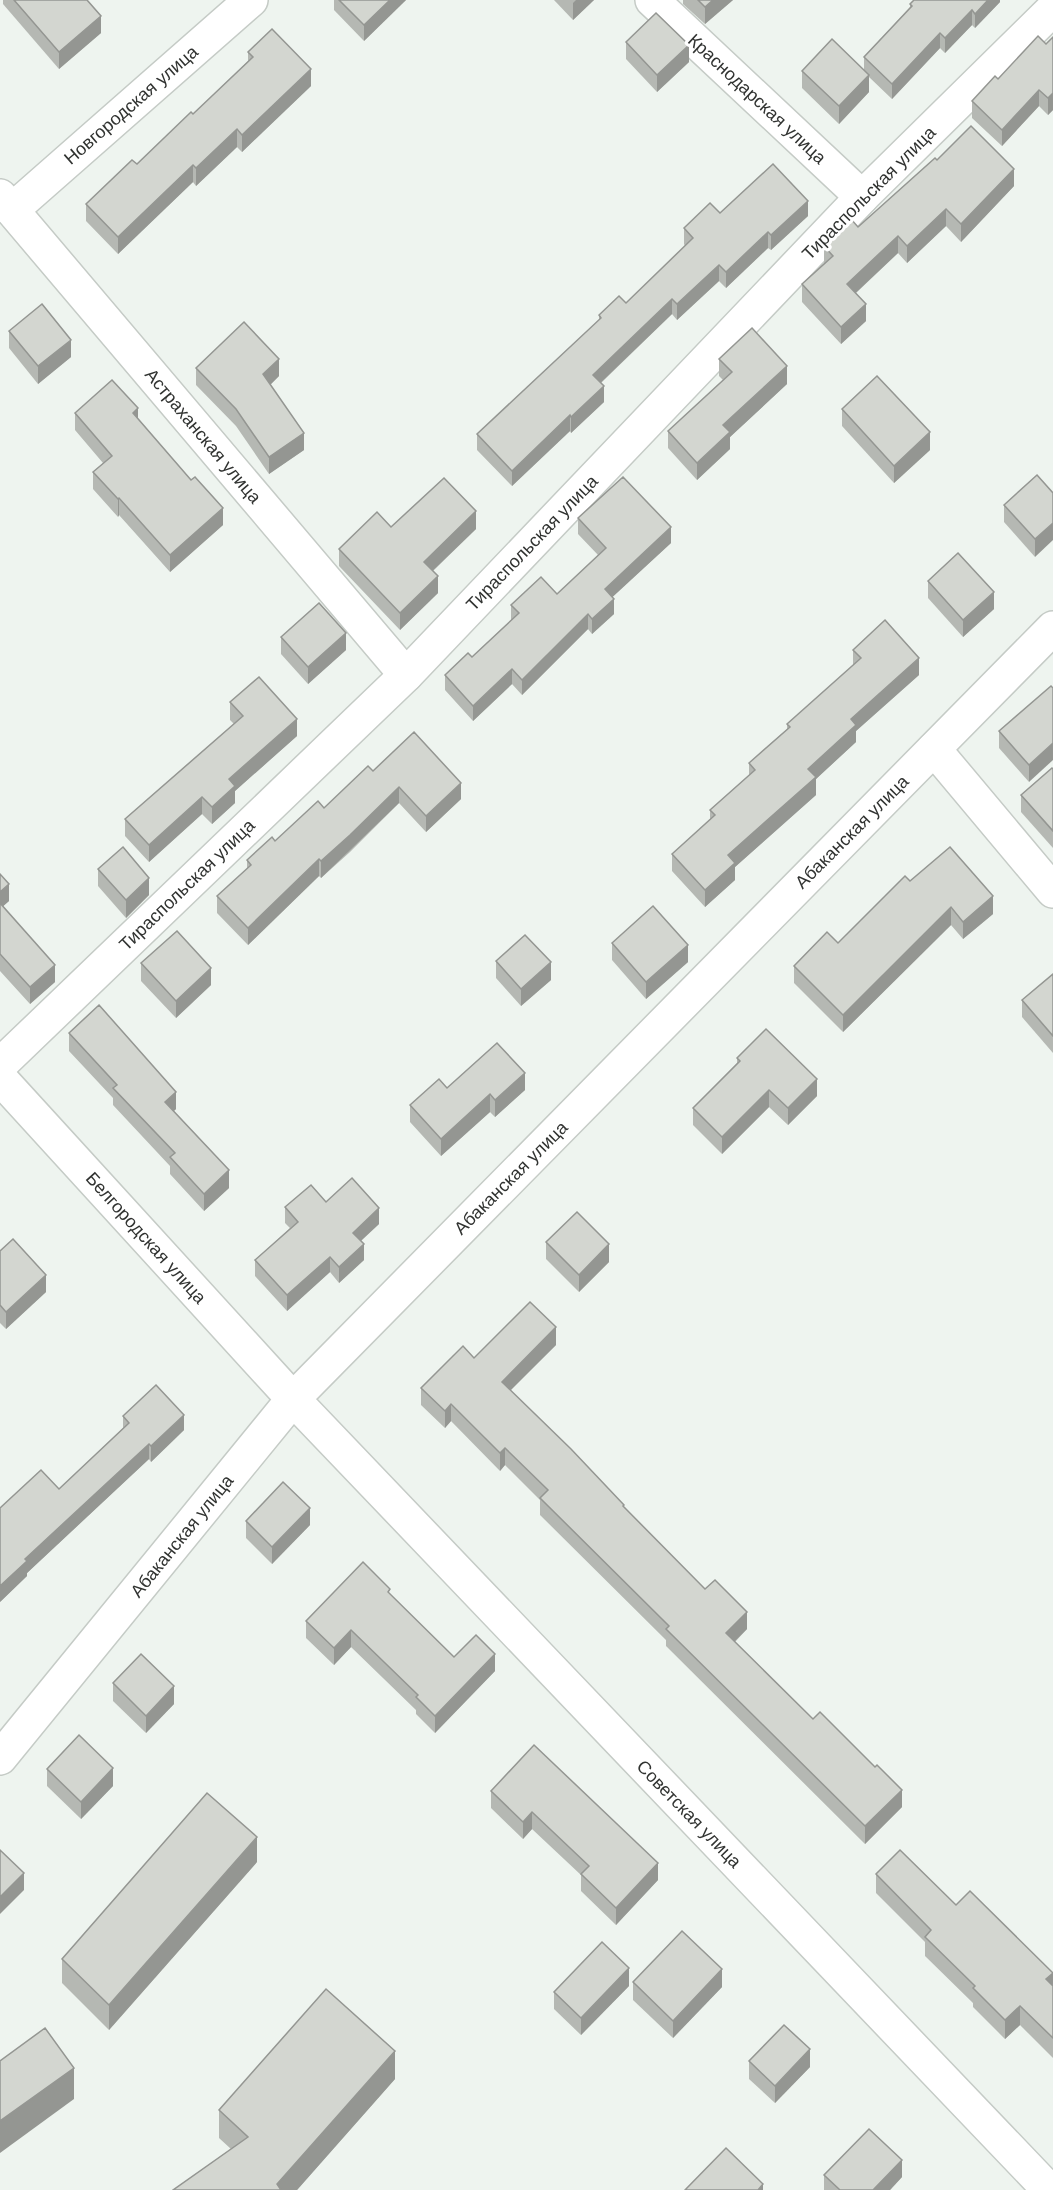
<svg xmlns="http://www.w3.org/2000/svg" width="1053" height="2190" font-family="Helvetica,sans-serif">
  <style>
    .lines { fill: none; stroke-linecap: round; stroke-linejoin: round }
    .street-casing { stroke: #c5cbc6; stroke-width: 36 }
    .street { stroke: #fff; stroke-width: 33 }
    .wall { fill: #b5b8b3 }
    .shaded-wall { fill: #949692 }
    .building { fill: #d3d6d0; stroke: #949692; stroke-width: 1.5 }
    .labels { text-anchor: middle; stroke-width: 6; stroke-linejoin: round; paint-order: stroke }
    .street-label { font-size: 18px; fill: #313331; stroke: #fff }
  </style>
  <rect width="100%" height="100%" fill="#eef4ef"/>
  <g class="lines">
    <defs>
      <g id="street">
        <polyline points="652,0 862,197"/>
        <polyline points="0,196 406,675"/>
        <polyline points="12,210 251,0"/>
        <polyline points="934,749 1053,891"/>
        <polyline points="0,1065 406,675 862,197 1053,9"/>
        <polyline points="0,1078 293,1399 1049,2190"/>
        <polyline points="0,1758 293,1399 1053,628"/>
      </g>
    </defs>
    <use href="#street" class="street-casing"/>
    <use href="#street" class="street"/>
  </g>
  <g class="wall">
    <polygon points="3,0 87,0 101,33 59,69 3,4"/>
    <polygon points="334,0 406,0 364,41 334,10"/>
    <polygon points="554,0 594,0 573,20"/>
    <polygon points="683,0 733,0 705,24 683,4"/>
    <polygon points="1000,0 1000,2 975,28 972,25 945,53 940,48 892,99 869,77 869,92 839,124 802,88 802,71 864,70 864,57 910,7 910,4"/>
    <polygon points="1053,37 1053,110 1048,115 1039,106 1002,146 972,118 972,101 998,79 1046,44"/>
    <polygon points="626,42 689,62 657,92 626,59"/>
    <polygon points="248,52 311,86 242,152 237,147 196,186 193,182 118,254 86,221 86,204 137,164 193,114 248,61"/>
    <polygon points="937,160 1014,186 961,242 946,226 907,263 898,253 856,293 866,321 841,344 802,302 802,284 824,263 824,246 858,227"/>
    <polygon points="720,213 808,216 771,250 768,248 726,288 719,281 677,320 672,314 601,383 604,402 571,433 570,431 512,486 477,450 477,434 599,320 599,315 626,303 685,246 684,244 684,228"/>
    <polygon points="9,331 71,357 38,384 9,348"/>
    <polygon points="719,359 787,384 730,437 730,449 697,480 668,448 668,431 723,380 719,376"/>
    <polygon points="196,368 279,376 270,385 304,450 269,474 236,426 196,385"/>
    <polygon points="842,409 930,450 894,483 842,426"/>
    <polygon points="75,413 138,419 223,525 170,572 119,515 118,517 93,489 93,472 103,463 75,430"/>
    <polygon points="1037,475 1035,557 1004,522 1004,505"/>
    <polygon points="578,518 671,543 612,597 614,614 592,634 588,629 522,695 512,684 473,721 445,690 445,675 472,657 511,620 511,605 557,594 598,555 578,534"/>
    <polygon points="391,527 476,529 433,571 438,593 400,630 339,566 339,549"/>
    <polygon points="928,581 994,609 963,637 928,598"/>
    <polygon points="281,637 346,650 308,684 281,654"/>
    <polygon points="853,650 919,675 856,731 856,742 816,779 816,795 735,867 735,880 705,907 672,871 672,854 710,819 710,810 749,775 749,763 787,729 787,724 853,666"/>
    <polygon points="1053,688 1029,782 999,748 999,731"/>
    <polygon points="230,702 297,736 235,791 235,803 212,824 202,814 149,862 125,836 125,819 234,724 230,720"/>
    <polygon points="1053,769 1053,848 1021,812 1021,795"/>
    <polygon points="373,771 461,799 426,832 399,803 350,852 321,878 319,876 248,945 217,913 217,896 247,869 247,860 324,808"/>
    <polygon points="98,869 149,895 126,918 98,886"/>
    <polygon points="0,874 9,901 3,906 55,982 30,1004 0,971"/>
    <polygon points="910,881 993,914 963,939 951,925 843,1032 794,983 794,966 838,943"/>
    <polygon points="612,943 688,962 646,999 612,960"/>
    <polygon points="496,961 551,980 521,1006 496,978"/>
    <polygon points="141,963 211,985 176,1018 141,981"/>
    <polygon points="1053,974 1053,1053 1022,1017 1022,1000"/>
    <polygon points="69,1033 176,1109 174,1111 229,1188 204,1211 170,1174 170,1166 113,1105 113,1098 69,1051"/>
    <polygon points="737,1058 817,1096 788,1125 769,1107 722,1154 693,1125 693,1108 737,1063"/>
    <polygon points="447,1088 525,1090 495,1117 490,1112 441,1156 410,1122 410,1105"/>
    <polygon points="326,1202 379,1224 361,1241 364,1260 339,1283 330,1272 287,1311 255,1276 255,1260 290,1228 285,1223 285,1207"/>
    <polygon points="546,1242 609,1262 579,1292 546,1259"/>
    <polygon points="0,1251 46,1292 6,1329 0,1323"/>
    <polygon points="556,1345 510,1390 624,1508 705,1589 747,1629 735,1642 902,1807 865,1844 666,1646 666,1640 540,1515 540,1500 505,1465 500,1471 451,1421 445,1428 421,1405 421,1388 474,1358"/>
    <polygon points="123,1416 184,1430 151,1462 149,1459 27,1573 27,1576 0,1602 59,1489 123,1428"/>
    <polygon points="246,1521 310,1525 272,1564 246,1538"/>
    <polygon points="390,1595 454,1657 495,1671 435,1733 416,1714 416,1710 351,1647 334,1665 306,1638 306,1621"/>
    <polygon points="113,1683 174,1704 146,1733 113,1701"/>
    <polygon points="534,1745 658,1880 616,1925 581,1891 581,1875 532,1829 523,1839 491,1808 491,1791"/>
    <polygon points="47,1769 113,1786 81,1819 47,1786"/>
    <polygon points="257,1862 109,2030 62,1983 62,1959"/>
    <polygon points="876,1874 956,1905 1053,1973 1053,2058 1020,2025 1005,2039 973,2007 973,2003 925,1956 925,1942 876,1893"/>
    <polygon points="633,1982 722,1987 673,2038 633,2000"/>
    <polygon points="629,1986 581,2035 554,2009 554,1992"/>
    <polygon points="749,2061 810,2067 775,2103 749,2079"/>
    <polygon points="395,2079 297,2190 173,2190 231,2149 219,2138 219,2110"/>
    <polygon points="824,2175 902,2177 890,2190 824,2190"/>
  </g>
  <g class="shaded-wall">
    <polygon points="390,0 406,0 364,41 364,25"/>
    <polygon points="576,0 594,0 573,20 573,3"/>
    <polygon points="713,0 733,0 705,24 705,7"/>
    <polygon points="988,0 1000,0 1000,2 975,28 975,14"/>
    <polygon points="972,10 972,25 945,53 945,38"/>
    <polygon points="101,16 101,33 59,69 59,52"/>
    <polygon points="940,33 940,48 892,99 892,84"/>
    <polygon points="689,45 689,62 657,92 657,75"/>
    <polygon points="311,69 311,86 242,152 242,135"/>
    <polygon points="869,75 869,92 839,124 839,106"/>
    <polygon points="1039,90 1039,106 1002,146 1002,130"/>
    <polygon points="1053,93 1053,110 1048,115 1048,98"/>
    <polygon points="237,129 237,147 196,186 196,168"/>
    <polygon points="193,165 193,182 118,254 118,237"/>
    <polygon points="1014,169 1014,186 961,242 961,224"/>
    <polygon points="808,201 808,216 771,250 771,235"/>
    <polygon points="946,209 946,226 907,263 907,246"/>
    <polygon points="768,232 768,248 726,288 726,272"/>
    <polygon points="898,236 898,253 847,301 847,284"/>
    <polygon points="719,265 719,281 677,320 677,304"/>
    <polygon points="672,299 672,314 593,390 593,375"/>
    <polygon points="866,304 866,321 841,344 841,327"/>
    <polygon points="71,340 71,357 38,384 38,366"/>
    <polygon points="279,359 279,376 263,392 263,374"/>
    <polygon points="787,366 787,384 730,437 730,449 697,480 697,463 723,425"/>
    <polygon points="604,386 604,402 571,433 571,417"/>
    <polygon points="138,408 138,426 133,413"/>
    <polygon points="570,415 570,431 512,486 512,471"/>
    <polygon points="930,432 930,450 894,483 894,466"/>
    <polygon points="304,433 304,450 269,474 269,457"/>
    <polygon points="119,498 119,515 118,517 118,499"/>
    <polygon points="223,508 223,525 170,572 170,555"/>
    <polygon points="476,511 476,529 424,579 424,562"/>
    <polygon points="1053,523 1053,540 1035,557 1035,539"/>
    <polygon points="671,527 671,543 605,604 605,589"/>
    <polygon points="438,576 438,593 400,630 400,613"/>
    <polygon points="994,592 994,609 963,637 963,620"/>
    <polygon points="614,599 614,614 592,634 592,619"/>
    <polygon points="588,614 588,629 522,695 522,680"/>
    <polygon points="346,633 346,650 308,684 308,667"/>
    <polygon points="919,658 919,675 856,731 856,742 816,779 816,795 735,867 735,880 705,907 705,890 728,855 808,769 851,719"/>
    <polygon points="512,669 512,684 473,721 473,706"/>
    <polygon points="297,719 297,736 235,791 235,803 212,824 212,807 229,779"/>
    <polygon points="1053,743 1053,760 1029,782 1029,765"/>
    <polygon points="461,783 461,799 426,832 426,816"/>
    <polygon points="399,787 399,803 321,878 321,861"/>
    <polygon points="202,797 202,814 149,862 149,845"/>
    <polygon points="319,859 319,876 248,945 248,928"/>
    <polygon points="149,878 149,895 126,918 126,900"/>
    <polygon points="9,884 9,901 0,909 0,892"/>
    <polygon points="993,896 993,914 963,939 963,922"/>
    <polygon points="951,907 951,925 843,1032 843,1015"/>
    <polygon points="688,945 688,962 646,999 646,982"/>
    <polygon points="551,962 551,980 521,1006 521,989"/>
    <polygon points="55,965 55,982 30,1004 30,987"/>
    <polygon points="211,968 211,985 176,1018 176,1001"/>
    <polygon points="525,1073 525,1090 495,1117 495,1100"/>
    <polygon points="817,1079 817,1096 788,1125 788,1108"/>
    <polygon points="769,1090 769,1107 722,1154 722,1137"/>
    <polygon points="176,1092 176,1109 165,1119 165,1102"/>
    <polygon points="490,1094 490,1112 441,1156 441,1139"/>
    <polygon points="229,1170 229,1188 204,1211 204,1194"/>
    <polygon points="379,1208 379,1224 353,1248 353,1233"/>
    <polygon points="364,1244 364,1260 339,1283 339,1267"/>
    <polygon points="609,1244 609,1262 579,1292 579,1275"/>
    <polygon points="330,1257 330,1272 287,1311 287,1295"/>
    <polygon points="46,1275 46,1292 6,1329 6,1312"/>
    <polygon points="556,1327 556,1345 502,1399 502,1382"/>
    <polygon points="451,1404 451,1421 445,1428 445,1411"/>
    <polygon points="184,1415 184,1430 151,1462 151,1446"/>
    <polygon points="149,1444 149,1459 27,1573 27,1576 0,1602 0,1586 25,1559"/>
    <polygon points="505,1448 505,1465 500,1471 500,1453"/>
    <polygon points="310,1508 310,1525 272,1564 272,1547"/>
    <polygon points="747,1612 747,1629 726,1650 726,1633"/>
    <polygon points="351,1630 351,1647 334,1665 334,1648"/>
    <polygon points="495,1654 495,1671 435,1733 435,1716"/>
    <polygon points="174,1686 174,1704 146,1733 146,1716"/>
    <polygon points="113,1768 113,1786 81,1819 81,1802"/>
    <polygon points="902,1790 902,1807 865,1844 865,1826"/>
    <polygon points="532,1812 532,1829 523,1839 523,1822"/>
    <polygon points="257,1837 257,1862 109,2030 109,2005"/>
    <polygon points="658,1863 658,1880 616,1925 616,1908"/>
    <polygon points="24,1873 24,1890 0,1914 0,1897"/>
    <polygon points="629,1968 629,1986 581,2035 581,2018"/>
    <polygon points="722,1969 722,1987 673,2038 673,2021"/>
    <polygon points="1053,1973 1053,1992 1046,1979"/>
    <polygon points="1020,2006 1020,2025 1005,2039 1005,2020"/>
    <polygon points="810,2049 810,2067 775,2103 775,2086"/>
    <polygon points="395,2051 395,2079 297,2190 277,2190 277,2184"/>
    <polygon points="74,2068 74,2099 0,2153 0,2121"/>
    <polygon points="902,2160 902,2177 890,2190 873,2190"/>
    <polygon points="763,2184 763,2190 758,2190"/>
  </g>
  <g class="building">
    <polygon points="14,0 87,0 101,16 59,52"/>
    <polygon points="339,0 390,0 364,25"/>
    <polygon points="698,0 713,0 705,7"/>
    <polygon points="914,0 988,0 975,14 972,10 945,38 940,33 892,84 864,57 912,6 910,4"/>
    <polygon points="656,13 689,45 657,75 626,42"/>
    <polygon points="272,29 311,69 242,135 237,129 196,168 193,165 118,237 86,204 132,160 137,164 191,112 193,114 253,57 248,52"/>
    <polygon points="1038,36 1046,44 1053,37 1053,93 1048,98 1039,90 1002,130 972,101 995,76 998,79"/>
    <polygon points="832,39 869,75 839,106 802,71"/>
    <polygon points="971,126 1014,169 961,224 946,209 907,246 898,236 847,284 866,304 841,327 802,284 833,256 824,246 851,219 858,227 935,158 937,160"/>
    <polygon points="773,164 808,201 771,235 768,232 726,272 719,265 677,304 672,299 593,375 604,386 571,417 570,415 512,471 477,434 601,318 599,315 619,296 626,303 693,238 684,228 710,203 720,213"/>
    <polygon points="42,304 71,340 38,366 9,331"/>
    <polygon points="244,322 279,359 263,374 304,433 269,457 236,409 196,368"/>
    <polygon points="752,328 787,366 723,425 730,432 697,463 668,431 732,372 719,359"/>
    <polygon points="877,376 930,432 894,466 842,409"/>
    <polygon points="112,380 138,408 133,413 191,480 195,477 223,508 170,555 119,498 118,499 93,472 112,456 75,413"/>
    <polygon points="1037,475 1053,493 1053,523 1035,539 1004,505"/>
    <polygon points="623,477 671,527 605,589 614,599 592,619 588,614 522,680 512,669 473,706 445,675 468,653 472,657 519,613 511,605 541,577 557,594 606,548 578,518"/>
    <polygon points="444,478 476,511 424,562 438,576 400,613 339,549 377,512 391,527"/>
    <polygon points="958,553 994,592 963,620 928,581"/>
    <polygon points="319,603 346,633 308,667 281,637"/>
    <polygon points="885,620 919,658 851,719 856,725 808,769 816,777 728,855 735,863 705,890 672,854 715,815 710,810 755,770 749,763 790,727 787,724 861,658 853,650"/>
    <polygon points="259,677 297,719 229,779 235,786 212,807 202,797 149,845 125,819 243,716 230,702"/>
    <polygon points="1051,686 1053,688 1053,743 1029,765 999,731"/>
    <polygon points="414,732 461,783 426,816 399,787 350,835 321,861 319,859 248,928 217,896 251,865 247,860 272,837 275,841 318,801 324,808 368,766 373,771"/>
    <polygon points="1052,768 1053,769 1053,831 1021,795"/>
    <polygon points="123,847 149,878 126,900 98,869"/>
    <polygon points="950,847 993,896 963,922 951,907 843,1015 794,966 827,932 838,943 905,876 910,881"/>
    <polygon points="0,874 9,884 0,892"/>
    <polygon points="0,903 55,965 30,987 0,954"/>
    <polygon points="653,906 688,945 646,982 612,943"/>
    <polygon points="177,931 211,968 176,1001 141,963"/>
    <polygon points="525,935 551,962 521,989 496,961"/>
    <polygon points="1053,974 1053,1036 1022,1000"/>
    <polygon points="99,1005 176,1092 165,1102 229,1170 204,1194 170,1157 175,1153 113,1088 117,1085 69,1033"/>
    <polygon points="766,1029 817,1079 788,1108 769,1090 722,1137 693,1108 740,1061 737,1058"/>
    <polygon points="497,1043 525,1073 495,1100 490,1094 441,1139 410,1105 439,1079 447,1088"/>
    <polygon points="352,1178 379,1208 353,1233 364,1244 339,1267 330,1257 287,1295 255,1260 298,1222 285,1207 311,1185 326,1202"/>
    <polygon points="577,1212 609,1244 579,1275 546,1242"/>
    <polygon points="13,1239 46,1275 6,1312 0,1305 0,1251"/>
    <polygon points="530,1302 556,1327 502,1382 571,1449 624,1505 623,1506 705,1589 715,1580 747,1612 726,1633 813,1719 820,1712 875,1767 877,1765 902,1790 865,1826 666,1629 669,1626 540,1498 548,1490 505,1448 500,1453 451,1404 445,1411 421,1388 463,1346 474,1358"/>
    <polygon points="156,1385 184,1415 151,1446 149,1444 25,1559 27,1561 0,1586 0,1508 41,1470 59,1489 129,1423 123,1416"/>
    <polygon points="283,1482 310,1508 272,1547 246,1521"/>
    <polygon points="363,1562 390,1589 388,1592 454,1657 476,1635 495,1654 435,1716 416,1697 418,1695 351,1630 334,1648 306,1621"/>
    <polygon points="141,1654 174,1686 146,1716 113,1683"/>
    <polygon points="79,1735 113,1768 81,1802 47,1769"/>
    <polygon points="534,1745 658,1863 616,1908 581,1874 589,1866 532,1812 523,1822 491,1791"/>
    <polygon points="207,1793 257,1837 109,2005 62,1959"/>
    <polygon points="0,1850 24,1873 0,1897"/>
    <polygon points="900,1850 956,1905 970,1891 1053,1973 1046,1979 1053,1986 1053,2038 1020,2006 1005,2020 973,1988 975,1986 925,1937 931,1930 876,1874"/>
    <polygon points="682,1931 722,1969 673,2021 633,1982"/>
    <polygon points="602,1942 629,1968 581,2018 554,1992"/>
    <polygon points="326,1989 395,2051 277,2184 281,2190 173,2190 248,2137 219,2110"/>
    <polygon points="784,2025 810,2049 775,2086 749,2061"/>
    <polygon points="45,2028 74,2068 0,2121 0,2061"/>
    <polygon points="869,2129 902,2160 873,2190 840,2190 824,2175"/>
    <polygon points="726,2148 763,2184 758,2190 685,2190"/>
  </g>
  <g class="labels">
    <g class="street-label">
      <text transform="translate(757 99) rotate(43)" y="6">Краснодарская улица</text>
      <text transform="translate(131 105) rotate(-41)" y="6">Новгородская улица</text>
      <text transform="translate(869 193) rotate(-45)" y="6">Тираспольская улица</text>
      <text transform="translate(203 436) rotate(50)" y="6">Астраханская улица</text>
      <text transform="translate(532 543) rotate(-46)" y="6">Тираспольская улица</text>
      <text transform="translate(852 832) rotate(-45)" y="6">Абаканская улица</text>
      <text transform="translate(187 885) rotate(-44)" y="6">Тираспольская улица</text>
      <text transform="translate(511 1178) rotate(-45)" y="6">Абаканская улица</text>
      <text transform="translate(146 1238) rotate(48)" y="6">Белгородская улица</text>
      <text transform="translate(182 1536) rotate(-51)" y="6">Абаканская улица</text>
      <text transform="translate(689 1814) rotate(46)" y="6">Советская улица</text>
    </g>
  </g>
</svg>
